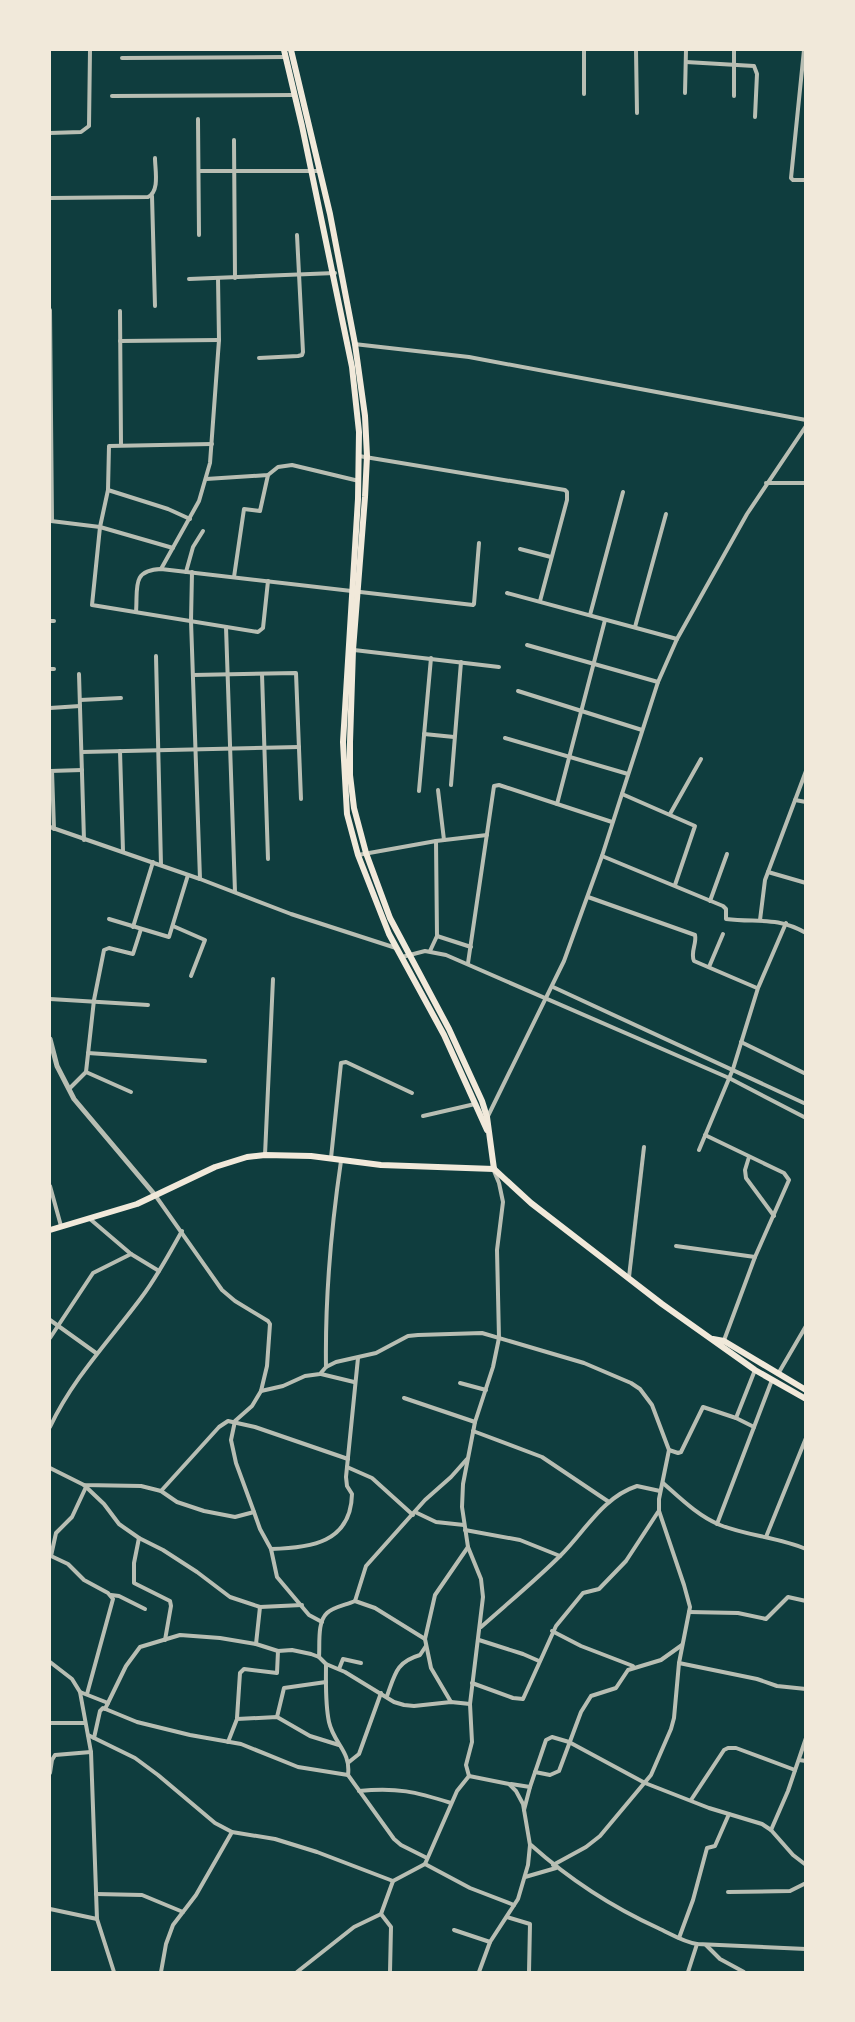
<svg xmlns="http://www.w3.org/2000/svg" width="855" height="2022" font-family="Manrope,sans-serif">
  <style>
    .lines { fill: none; stroke-linecap: round; stroke-linejoin: round }
    .minor { stroke: #b8beb3; stroke-width: 4 }
    .tertiary { stroke: #b8beb3; stroke-width: 5 }
    .secondary { stroke: #f1e9da; stroke-width: 6 }
  </style>
  <rect width="100%" height="100%" fill="#0f3d3e"/>
  <g class="lines">
    <g class="minor">
      <polyline points="584,50 584,94"/>
      <polyline points="636,50 637,113"/>
      <polyline points="804,50 791,178 793,180 806,180"/>
      <polyline points="122,58 285,57"/>
      <polyline points="686,62 754,66 757,74 755,117"/>
      <polyline points="685,93 686,50"/>
      <polyline points="112,96 294,95"/>
      <polyline points="734,96 734,50"/>
      <polyline points="198,119 199,235"/>
      <polyline points="50,133 81,132 89,126 90,50"/>
      <polyline points="234,140 235,278"/>
      <polyline points="199,171 320,171"/>
      <polyline points="152,196 155,306"/>
      <path d="M50,198L148,197C160,191 155,170 155,158"/>
      <polyline points="189,279 335,273"/>
      <polyline points="50,310 52,521"/>
      <polyline points="120,311 121,445"/>
      <polyline points="120,341 219,340"/>
      <polyline points="354,344 469,357 806,420"/>
      <polyline points="259,358 298,356 302,355 303,352 297,235"/>
      <polyline points="212,444 109,446 108,490 100,527 92,605 258,632 263,628 268,581"/>
      <polyline points="359,456 565,490 567,492 567,500 540,601"/>
      <polyline points="206,479 268,475 278,467 292,465 359,481"/>
      <polyline points="766,483 806,483"/>
      <polyline points="108,490 168,509 190,519"/>
      <polyline points="51,521 100,527 173,548"/>
      <polyline points="520,549 551,557"/>
      <polyline points="161,569 199,501 210,463 219,340 218,278"/>
      <polyline points="186,572 193,547 203,531"/>
      <polyline points="192,572 191,621 200,879"/>
      <polyline points="234,577 244,509 260,511 268,475"/>
      <polyline points="507,593 677,639"/>
      <path d="M136,612C138,588 131,570 161,569L473,605L474,604L479,543"/>
      <polyline points="590,615 623,492"/>
      <polyline points="50,621 54,621"/>
      <polyline points="226,627 235,892"/>
      <polyline points="635,627 666,514"/>
      <polyline points="527,645 658,682"/>
      <polyline points="354,650 499,667"/>
      <polyline points="156,656 161,865"/>
      <polyline points="50,669 54,669"/>
      <polyline points="79,674 84,840"/>
      <polyline points="262,674 268,859"/>
      <polyline points="193,675 296,673 301,799"/>
      <polyline points="518,691 642,730"/>
      <polyline points="80,700 121,698"/>
      <polyline points="50,708 80,706"/>
      <polyline points="424,734 454,737"/>
      <polyline points="505,738 628,774"/>
      <polyline points="120,751 123,851"/>
      <polyline points="82,752 299,747"/>
      <polyline points="50,771 82,770"/>
      <polyline points="52,771 54,829"/>
      <polyline points="451,785 461,662"/>
      <polyline points="438,790 444,840"/>
      <polyline points="419,791 431,658"/>
      <polyline points="622,794 695,826 675,885"/>
      <polyline points="795,800 806,802"/>
      <polyline points="557,804 605,620"/>
      <polyline points="670,814 701,759"/>
      <polyline points="50,827 200,879 291,914 396,948"/>
      <polyline points="436,841 437,936 471,947"/>
      <polyline points="358,855 436,841 487,835"/>
      <path d="M602,856L723,906L726,909V919C757,923 776,916 806,933"/>
      <polyline points="768,872 806,883"/>
      <path d="M588,897L695,935C697,944 690,952 694,961L757,988"/>
      <polyline points="710,901 727,854"/>
      <polyline points="109,919 169,937 188,875"/>
      <polyline points="760,920 765,880 806,771"/>
      <polyline points="173,926 205,940 191,976"/>
      <polyline points="133,927 153,862"/>
      <polyline points="430,951 437,936"/>
      <polyline points="402,957 425,951 446,955 729,1078 806,1118"/>
      <polyline points="468,963 494,786 499,785 612,822"/>
      <polyline points="709,967 723,934"/>
      <polyline points="553,987 806,1104"/>
      <polyline points="50,999 148,1005"/>
      <polyline points="741,1042 806,1074"/>
      <polyline points="88,1053 205,1061"/>
      <polyline points="86,1072 131,1092"/>
      <polyline points="69,1089 86,1072 94,1000 104,950 109,948 133,954 141,929"/>
      <polyline points="423,1116 475,1104"/>
      <polyline points="488,1116 564,961 602,856 658,682 677,639 747,514 806,426"/>
      <polyline points="705,1135 784,1173 789,1180 755,1257 723,1343"/>
      <polyline points="699,1150 733,1069 758,988 786,923"/>
      <polyline points="265,1155 273,979"/>
      <polyline points="749,1157 745,1170 746,1178 774,1216"/>
      <polyline points="331,1158 341,1063 346,1062 412,1093"/>
      <polyline points="50,1186 61,1226"/>
      <polyline points="155,1195 222,1290 235,1301 268,1321 270,1324 267,1366 261,1391 252,1406 235,1421 231,1440 236,1463 254,1512 260,1529 271,1549 277,1577 309,1615 322,1622"/>
      <polyline points="90,1219 131,1254 159,1271"/>
      <polyline points="676,1246 755,1257"/>
      <polyline points="629,1277 644,1147"/>
      <polyline points="50,1320 96,1353"/>
      <polyline points="50,1338 93,1273 131,1254"/>
      <path d="M326,1367C325,1297 331,1229 341,1161"/>
      <polyline points="321,1374 354,1382"/>
      <polyline points="778,1374 806,1326"/>
      <polyline points="460,1383 486,1390"/>
      <polyline points="261,1391 283,1386 305,1376 320,1374 326,1367 336,1362 376,1353 408,1336 418,1335 482,1333 584,1363 631,1383 640,1389 652,1405 669,1450 659,1499 659,1511 684,1585 690,1607 679,1663 674,1718 671,1729 651,1775 600,1836 586,1847 553,1865"/>
      <polyline points="404,1398 475,1422"/>
      <polyline points="736,1418 754,1427"/>
      <path d="M50,1427C73,1378 109,1341 141,1298C157,1277 169,1254 182,1231"/>
      <polyline points="473,1431 542,1457 609,1502"/>
      <polyline points="669,1450 678,1453 681,1452 703,1407 736,1418 755,1370"/>
      <polyline points="347,1467 372,1478 413,1515"/>
      <polyline points="50,1468 84,1485 141,1486 161,1491 177,1502 204,1511 235,1517 254,1512"/>
      <path d="M663,1483C680,1498 698,1516 720,1525C747,1536 778,1537 806,1549"/>
      <polyline points="84,1485 104,1504 119,1524 139,1538 163,1550 197,1572 230,1597 260,1607 302,1605"/>
      <polyline points="86,1487 72,1517 56,1533 51,1556 68,1564 84,1580 108,1593 113,1599 87,1694"/>
      <polyline points="161,1491 219,1427 228,1421 255,1427 348,1459"/>
      <polyline points="415,1512 436,1522 464,1525"/>
      <polyline points="717,1524 772,1380"/>
      <polyline points="465,1530 520,1540 560,1556"/>
      <polyline points="766,1537 806,1438"/>
      <polyline points="139,1538 134,1563 134,1583 170,1601 171,1606 165,1640"/>
      <path d="M271,1549C310,1548 351,1543 352,1494L347,1486L346,1477L358,1358"/>
      <polyline points="111,1595 119,1596 145,1609"/>
      <polyline points="355,1601 375,1608 425,1639"/>
      <polyline points="689,1612 738,1613 766,1619 788,1597 806,1601"/>
      <path d="M481,1627C508,1603 536,1580 561,1555C585,1531 603,1497 637,1486L660,1491"/>
      <polyline points="552,1631 581,1646 633,1666"/>
      <polyline points="479,1640 523,1654 539,1661"/>
      <polyline points="256,1644 260,1607"/>
      <path d="M319,1657C320,1644 317,1622 327,1613C333,1607 346,1605 355,1601L366,1566L425,1500L451,1477L467,1459"/>
      <polyline points="50,1662 72,1679 80,1692 91,1752 97,1919 114,1972"/>
      <polyline points="679,1663 757,1679 777,1686 806,1689"/>
      <path d="M326,1664C326,1683 325,1703 329,1722C334,1744 351,1751 348,1775L394,1839L401,1845L427,1858"/>
      <polyline points="339,1669 343,1659 361,1663"/>
      <polyline points="472,1683 513,1698 523,1699 556,1626 583,1593 599,1589 626,1561 658,1512"/>
      <polyline points="80,1692 108,1703"/>
      <path d="M387,1696C395,1674 396,1662 420,1655L426,1646"/>
      <polyline points="451,1702 431,1668 425,1639 435,1595 468,1547"/>
      <polyline points="105,1709 126,1666 140,1647 180,1635 220,1638 256,1644 278,1651 292,1650 311,1654 319,1657 326,1664 345,1672 394,1702 404,1705 414,1706 451,1702 470,1704"/>
      <polyline points="277,1717 284,1688 326,1682"/>
      <polyline points="237,1718 240,1673 244,1669 277,1673 278,1651"/>
      <polyline points="50,1723 85,1723"/>
      <polyline points="88,1735 135,1758 158,1775 215,1823 232,1832 275,1839 317,1852 393,1881"/>
      <polyline points="94,1738 100,1711 103,1708 137,1722 190,1735 241,1744 298,1767 348,1775"/>
      <polyline points="228,1742 237,1719 277,1717 310,1736 339,1745"/>
      <polyline points="799,1760 806,1761"/>
      <polyline points="349,1762 359,1754 381,1693"/>
      <polyline points="535,1772 550,1775 559,1771 581,1712 591,1696 616,1688 628,1670 661,1660 682,1645"/>
      <polyline points="50,1773 52,1760 55,1755 91,1752"/>
      <polyline points="511,1784 530,1787 524,1810"/>
      <polyline points="530,1787 546,1740 552,1737 569,1742 645,1783 709,1808 762,1824 771,1830 793,1855 806,1865"/>
      <path d="M359,1791C397,1787 416,1792 451,1803"/>
      <polyline points="691,1800 724,1750 728,1748 736,1748 795,1770"/>
      <polyline points="771,1830 788,1791 806,1738"/>
      <path d="M531,1845C569,1879 612,1907 658,1928C671,1934 683,1942 697,1944L806,1949"/>
      <polyline points="425,1864 470,1888 514,1905"/>
      <polyline points="525,1877 556,1868"/>
      <polyline points="728,1892 790,1891 806,1883"/>
      <polyline points="96,1894 142,1895 183,1912"/>
      <polyline points="50,1909 97,1919"/>
      <polyline points="381,1914 391,1927 390,1972"/>
      <polyline points="507,1917 530,1924 529,1972"/>
      <polyline points="454,1930 490,1942"/>
      <polyline points="679,1938 693,1900 707,1848 715,1846 729,1814"/>
      <polyline points="706,1945 720,1959 744,1972"/>
      <polyline points="161,1972 166,1944 173,1925 196,1895 232,1832"/>
      <polyline points="297,1972 354,1927 381,1914 393,1881 425,1864 457,1791 469,1776"/>
      <polyline points="479,1972 490,1942 518,1899 528,1865 530,1845 523,1804 516,1791 509,1784 469,1776 466,1765 472,1742 470,1704 483,1597 481,1579 468,1547 462,1507 463,1484 475,1422 493,1367 499,1338 497,1250 503,1202 499,1183 494,1171"/>
      <polyline points="688,1972 697,1944"/>
    </g>
    <polyline class="tertiary" points="50,1039 57,1066 74,1099 155,1195"/>
    <g class="secondary">
      <polyline points="284,50 302,126 352,367 359,432 358,499 343,742 347,814 358,855 389,934 444,1035 487,1130"/>
      <polyline points="291,50 330,214 355,344 365,416 367,456 365,497 353,650 350,742 350,775 354,808 366,853 390,918 449,1029 482,1101 487,1117 494,1169"/>
      <polyline points="494,1169 531,1203 662,1304 755,1370 806,1399"/>
      <polyline points="50,1230 137,1204 215,1167 247,1157 265,1155 311,1156 381,1165 494,1169"/>
      <polyline points="713,1339 724,1341 806,1390"/>
    </g>
  </g>
  <rect width="855" height="2022" fill="none" stroke="#f1e9da" stroke-width="102"/>
</svg>
